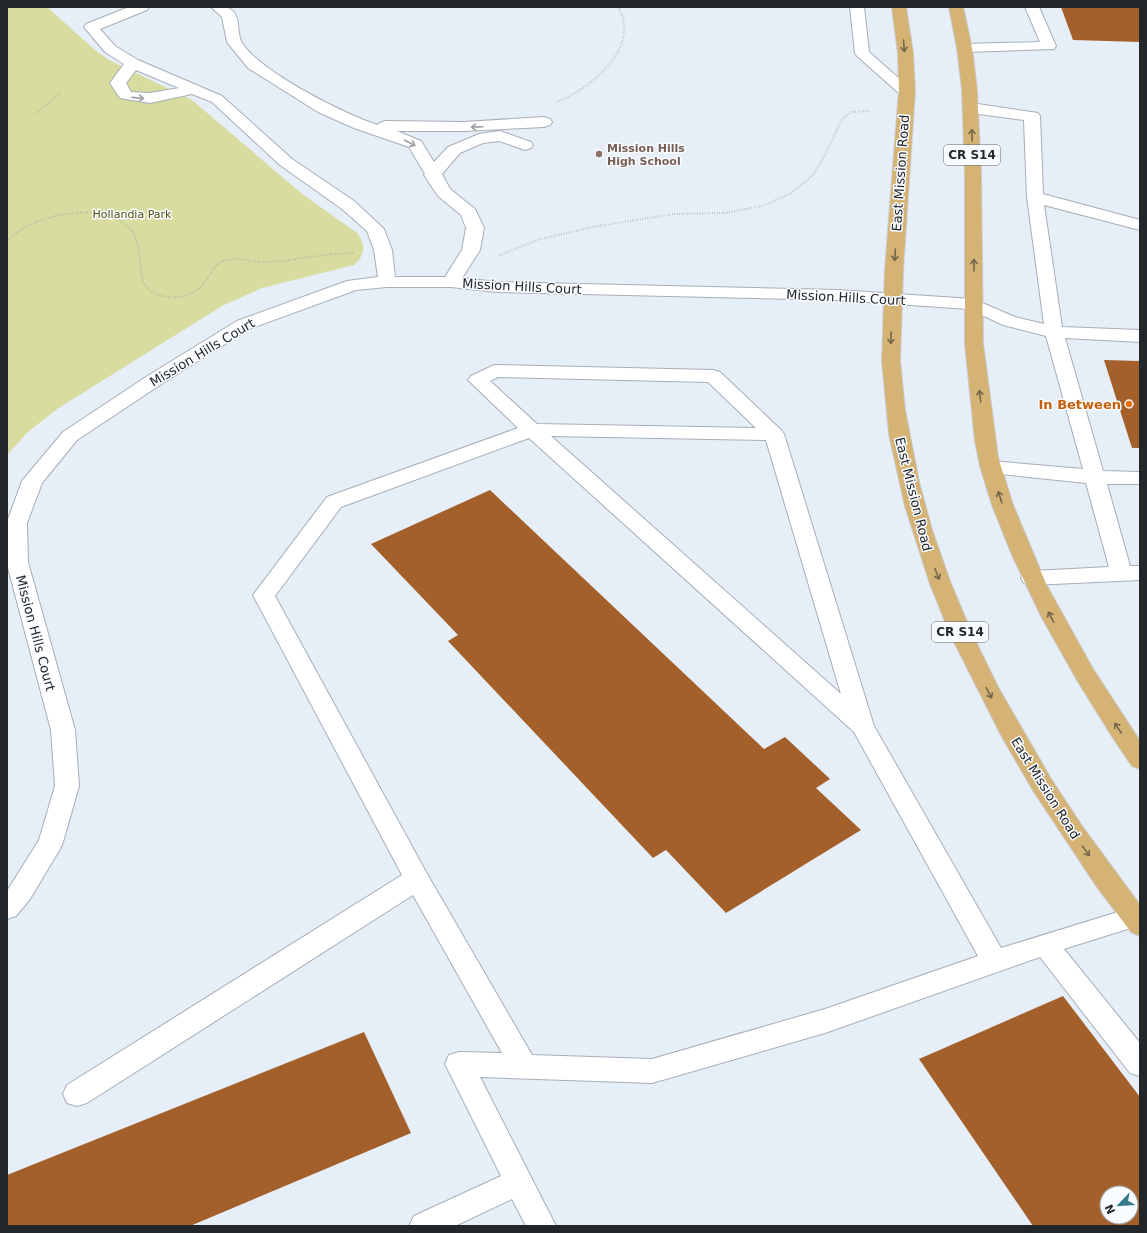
<svg xmlns="http://www.w3.org/2000/svg" width="1147" height="1233" font-family="'DejaVu Sans',sans-serif">
  <style>
    .green { fill: #d8dc9e }
    .building { fill: #a4602a; fill-rule: evenodd }
    .lines { fill: none; stroke-linecap: round; stroke-linejoin: round }
    .minor-casing { stroke: #a7aeb8; stroke-width: 2 }
    .major-casing { stroke: #cacbcc; stroke-width: 2 }
    .path { stroke: #9aa0a7; stroke-width: 2; stroke-dasharray: 0.5 2; stroke-linecap: butt }
    .minor { fill: #fff; fill-rule: evenodd }
    .major { fill: #d5b374; fill-rule: evenodd }
    .oneway { stroke: #74664b }
    .oneway2 { stroke: #9c9e9f }
    .education-dot { fill: #8d6e63; stroke: #f8fbff; stroke-width: 1.5 }
    .food-dot { fill: #e8710a; stroke: #f8fbff; stroke-width: 1.5 }
    .labels { text-anchor: middle; stroke-width: 3; stroke-linejoin: round; paint-order: stroke }
    .far-education-label { font-size: 11px; font-weight: bold; fill: #785e54; stroke: #f8fbff; text-anchor: start }
    .far-park-label { font-size: 11px; fill: #4f510f; stroke: #f8fbff }
    .shield { fill: #f8fbff; stroke: #64676a; stroke-width: 1 }
    .shield-label { font-size: 12px; font-weight: bold; fill: #24272a }
    .street-label { font-size: 13px; fill: #24272a; stroke: #f8fbff }
    .food-label { font-size: 13px; font-weight: bold; fill: #c56008; stroke: #f8fbff; text-anchor: end }
  </style>
  <rect width="100%" height="100%" fill="#e6eef8"/>
  <path class="green" d="M7,7H47L95,50L109,60L192,100L301,193L357,233C366,244 365,256 354,265L262,288L222,306L57,409L28,432L7,455Z"/>
  <g class="building">
    <polygon points="1061,7 1140,7 1140,42 1073,40"/>
    <polygon points="1104,360 1140,361 1140,448 1132,448"/>
    <polygon points="490,490 764,749 785,737 830,779 816,788 861,830 726,913 666,850 653,858 448,641 458,635 371,544"/>
    <path d="M1063,996L1140,1097V1226H1033L919,1059ZM1107,1193H1131V1217H1107Z"/>
    <polygon points="364,1032 411,1133 190,1226 7,1226 7,1175"/>
  </g>
  <g class="lines">
    <defs>
      <g id="minor">
        <path d="M129,7H149L147,10L100,29L115,46L138,60L222,96L292,159L354,201L384,229L392,250L395,277H445L462,250L466,228L461,215L438,196L424,175L425,174L409,147L354,128L318,112L248,68L227,42L222,17L211,7H227L234,12C240,20 237,32 241,41C255,69 347,116 378,125L379,123L385,121L464,122L544,117L550,119L552,122L550,125L544,127L464,131H397L421,141L434,162L448,147L479,134L500,131L531,142L533,145L531,148L525,150L499,141L483,143L460,153L442,174L450,189L475,209L484,228L480,250L462,278L497,282L837,290L973,299L1015,317L1044,324L1027,197L1024,120L971,113L965,111L963,108L965,105L971,103L1038,113L1040,116L1043,194L1140,220V230L1044,205L1062,327L1140,330V342L1065,338L1103,471L1140,472V484H1107L1130,566H1140V580L1032,585L1024,583L1021,578L1024,573L1032,571L1109,567L1086,483L991,473L984,472L981,467L984,462L991,461L1083,469L1046,336L1003,325L969,309L837,300L497,292L451,287H387L356,290L249,329L163,383L77,440L42,483L27,523L28,562L75,730L79,786L63,842L60,849L30,899L16,916L7,919V891L39,840L55,786L51,730L7,564V522L22,481L63,432L149,375L237,321L347,281L378,277L374,250L367,231L342,209L280,165L212,102L192,94L150,103L120,98L110,83L124,64L105,52L84,27L86,24ZM136,70L179,88L150,93L131,92L126,83Z"/>
        <polygon points="850,7 864,7 869,52 911,89 914,92 911,95 901,95 857,56 855,53"/>
        <polygon points="1025,7 1039,7 1056,46 1054,49 965,52 960,51 958,48 960,45 965,44 1040,42"/>
        <path d="M494,365L713,370L720,372L781,430L784,434L874,726L1001,948L1134,907L1140,909V925L1064,949L1140,1043V1076L1130,1073L1040,957L825,1033L652,1083L480,1077L556,1226H526L512,1199L455,1226H409L414,1216L501,1176L445,1064L449,1055L459,1052L502,1053L413,895L87,1103L77,1106L67,1103L63,1094L67,1085L402,875L253,595L327,497L518,428L468,380L471,376ZM498,377L708,382L756,428L537,424L490,381ZM551,436L766,440L841,694ZM529,438L854,732L978,956L825,1009L652,1059L532,1055L426,872L275,596L341,507Z"/>
      </g>
      <g id="major">
        <polygon points="892,7 906,7 913,53 915,90 903,270 900,361 905,410 919,482 932,530 951,584 973,636 998,687 1051,779 1082,826 1140,905 1140,936 1131,932 1097,887 1034,792 1002,737 951,636 930,584 905,506 889,434 882,361 885,270 899,90 898,53"/>
        <polygon points="949,7 963,7 972,48 977,90 981,175 983,344 998,457 1013,505 1047,586 1093,669 1140,741 1140,769 1132,766 1113,738 1077,680 1041,616 1012,555 992,505 980,466 975,441 965,344 965,175 962,90 957,48"/>
      </g>
    </defs>
    <use href="#minor" class="minor-casing"/>
    <use href="#major" class="major-casing"/>
    <g class="path">
      <path d="M557,102C590,89 642,48 618,7"/>
      <polyline points="37,113 61,92"/>
      <path d="M7,241C32,214 106,198 132,231C142,245 138,268 144,284C157,301 186,302 201,286C212,276 211,263 228,260C242,257 256,263 270,262C299,260 326,253 355,253"/>
      <polyline points="500,255 540,239 598,226 674,214 725,213 762,206 790,194 813,175 825,155 842,119 851,112 870,111"/>
    </g>
    <use href="#minor" class="minor"/>
    <use href="#major" class="major"/>
  </g>
  <defs><path id="oneway-shaft" d="M-6 0H5M1.5-3L5.5 0L1.5 3" fill="none" stroke-width="1.6" stroke-linecap="round" stroke-linejoin="round"/></defs>
  <g class="oneway">
    <use href="#oneway-shaft" transform="translate(904 46) rotate(86)"/>
    <use href="#oneway-shaft" transform="translate(972 135) rotate(-92)"/>
    <use href="#oneway-shaft" transform="translate(895 255) rotate(94)"/>
    <use href="#oneway-shaft" transform="translate(974 265) rotate(-90)"/>
    <use href="#oneway-shaft" transform="translate(891 338) rotate(91)"/>
    <use href="#oneway-shaft" transform="translate(980 396) rotate(-97)"/>
    <use href="#oneway-shaft" transform="translate(1000 497) rotate(-108)"/>
    <use href="#oneway-shaft" transform="translate(937 574) rotate(69)"/>
    <use href="#oneway-shaft" transform="translate(1051 617) rotate(-117)"/>
    <use href="#oneway-shaft" transform="translate(989 693) rotate(62)"/>
    <use href="#oneway-shaft" transform="translate(1118 728) rotate(-124)"/>
    <use href="#oneway-shaft" transform="translate(1086 851) rotate(55)"/>
  </g>
  <g class="oneway2">
    <use href="#oneway-shaft" transform="translate(138 98) rotate(6)"/>
    <use href="#oneway-shaft" transform="translate(477 127) rotate(178)"/>
    <use href="#oneway-shaft" transform="translate(410 143) rotate(28)"/>
  </g>
  <circle class="education-dot" cx="599" cy="154" r="4"/>
  <circle class="food-dot" cx="1129" cy="404" r="4"/>
  <g class="labels">
    <g class="far-education-label">
      <text x="607" y="152">Mission Hills<tspan x="607" dy="13">High School</tspan></text>
    </g>
    <g class="far-park-label">
      <text x="132" y="218">Hollandia Park</text>
    </g>
    <g class="shield">
      <rect x="944" y="145" width="56" height="20" rx="3"/>
      <rect x="932" y="622" width="56" height="20" rx="3"/>
    </g>
    <g class="shield-label">
      <text x="972" y="159">CR S14</text>
      <text x="960" y="636">CR S14</text>
    </g>
    <g class="street-label">
      <text transform="translate(900 173) rotate(-86)" y="5">East Mission Road</text>
      <text transform="translate(522 286) rotate(3)" y="5">Mission Hills Court</text>
      <text transform="translate(846 297) rotate(3)" y="5">Mission Hills Court</text>
      <text transform="translate(202 352) rotate(-31)" y="5">Mission Hills Court</text>
      <text transform="translate(914 494) rotate(76)" y="5">East Mission Road</text>
      <text transform="translate(36 633) rotate(75)" y="5">Mission Hills Court</text>
      <text transform="translate(1046 788) rotate(58)" y="5">East Mission Road</text>
    </g>
    <g class="food-label">
      <text x="1121" y="409">In Between</text>
    </g>
  </g>
  <rect width="1147" height="1233" fill="none" stroke="#24272a" stroke-width="16"/>
  <g transform="translate(1119 1205) rotate(245)"><circle r="19" fill="#f8fbff" stroke="#a3a6aa"/>
  <path d="M0-3L7 15L0 10L-7 15Z" fill="#377b8a"/>
  <text y="-6" font-size="11" font-weight="bold" text-anchor="middle" fill="#24272a">N</text>
  </g>
</svg>
